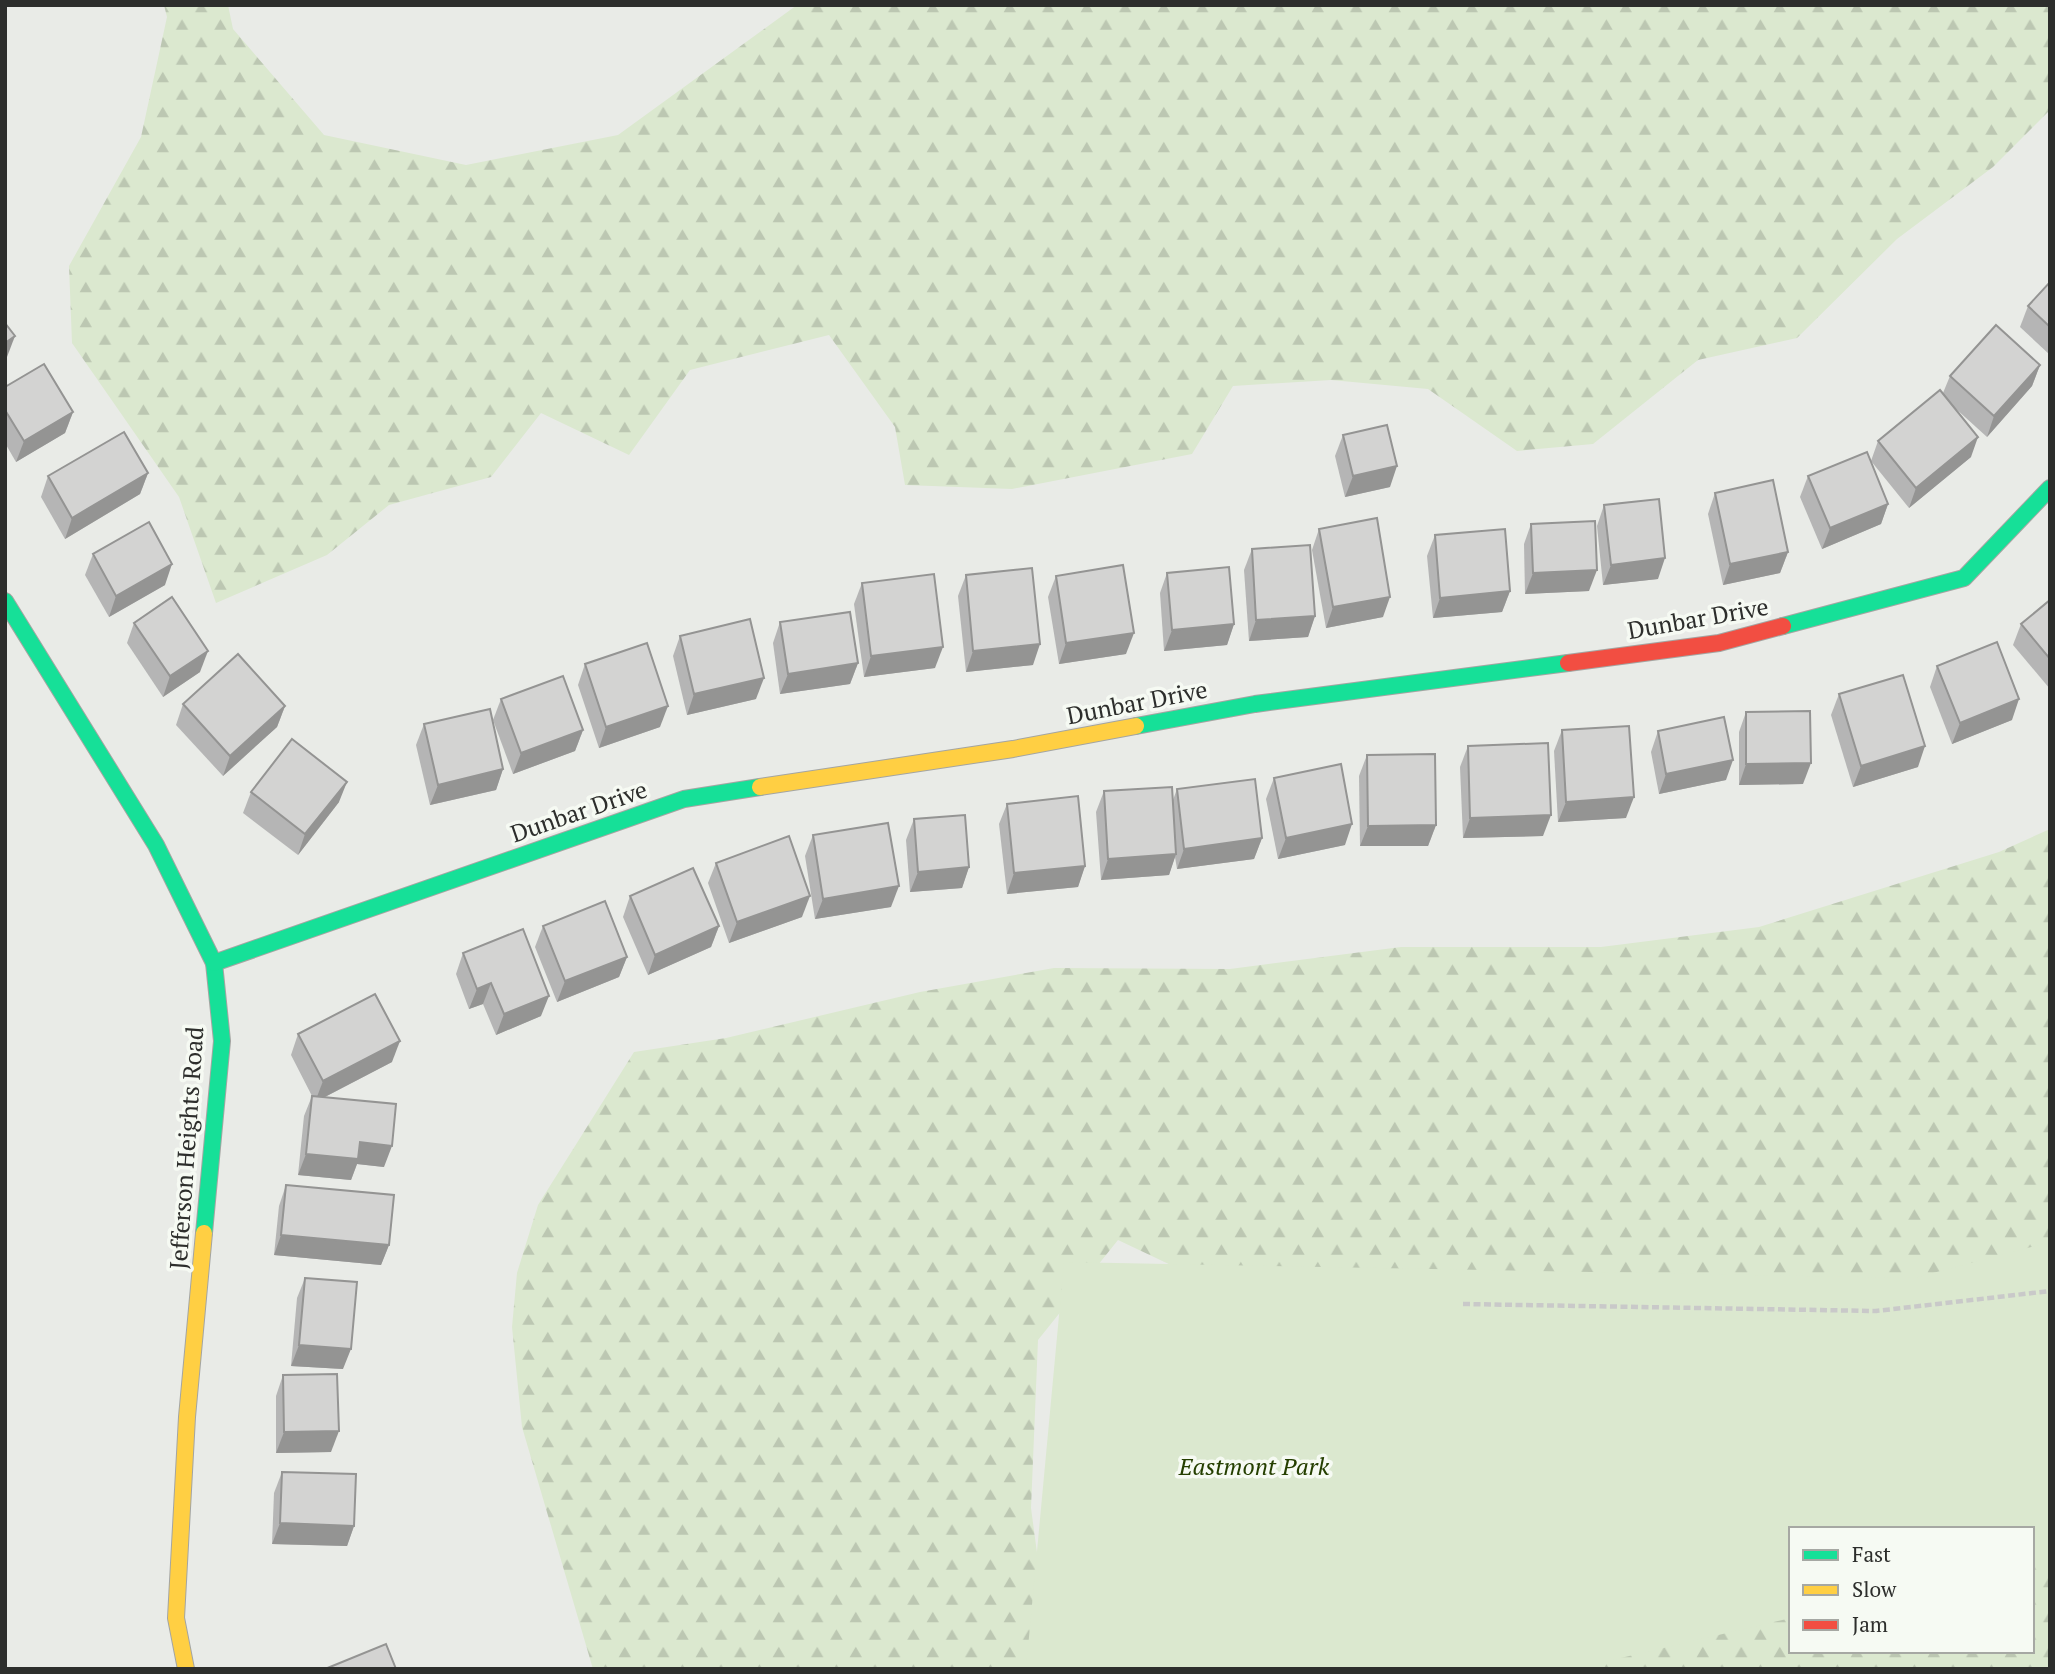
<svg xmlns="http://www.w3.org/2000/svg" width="2055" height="1674" font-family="'PT Serif',serif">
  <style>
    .forest { fill: url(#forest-firs) }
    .green { fill: #dbe8cf }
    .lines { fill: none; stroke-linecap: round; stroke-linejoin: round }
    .fast-casing { stroke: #a4a5a2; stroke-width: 18 }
    .slow-casing { stroke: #a4a5a2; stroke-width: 18 }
    .jam-casing { stroke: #a4a5a2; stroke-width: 18 }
    .path { stroke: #c9c9c9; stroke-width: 4.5; stroke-dasharray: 7 3.5; stroke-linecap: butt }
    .fast { stroke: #16e098; stroke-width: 16 }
    .slow { stroke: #ffcf43; stroke-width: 16 }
    .jam { stroke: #f24e42; stroke-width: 16 }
    .wall { fill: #b5b5b5 }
    .shaded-wall { fill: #949493 }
    .building { fill: #d3d3d2; stroke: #949493; stroke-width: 2 }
    .labels { text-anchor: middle; stroke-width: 7; stroke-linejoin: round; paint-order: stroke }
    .street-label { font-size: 24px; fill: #2d2e2c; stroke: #f6faf3 }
    .park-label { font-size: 24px; font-style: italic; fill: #253f00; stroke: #f6faf3 }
  </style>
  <defs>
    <pattern id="forest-firs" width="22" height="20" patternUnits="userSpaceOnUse" patternTransform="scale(1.75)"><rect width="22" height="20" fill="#dbe8cf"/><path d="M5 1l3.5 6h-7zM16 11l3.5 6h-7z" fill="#bcc7b2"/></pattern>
  </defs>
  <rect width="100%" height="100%" fill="#e9ebe7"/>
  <g class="forest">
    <polygon points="164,5 228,5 233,29 324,135 466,165 618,135 797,5 2050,5 2050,110 1993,167 1897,239 1797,338 1698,360 1593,444 1517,451 1428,389 1331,380 1233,386 1192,454 1012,489 905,485 895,427 829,335 690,370 629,455 541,413 491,477 389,505 327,555 216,603 179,497 72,343 69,266 141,137 167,17"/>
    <polygon points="2050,829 2050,1270 1867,1296 1232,1294 1118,1240 1038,1340 1031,1508 1051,1657 1057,1669 593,1669 522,1427 512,1327 517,1273 538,1205 634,1052 726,1038 920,992 1054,968 1230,969 1401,947 1601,947 1759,927 1999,852"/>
    <polygon points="2050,1536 2050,1669 1387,1669 1791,1577 1791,1651 2032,1651 2032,1537"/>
  </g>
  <polygon class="green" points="2050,1242 2050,1558 2032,1562 2032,1529 1791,1529 1791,1618 1574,1669 1026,1669 1064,1262 1914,1278"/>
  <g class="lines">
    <defs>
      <g id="fast">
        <polyline points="5,601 156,845 214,963 222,1041 204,1233"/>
        <polyline points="1783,626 1964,578 2050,488"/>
        <polyline points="1136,726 1255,704 1568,663"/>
        <polyline points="214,963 684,799 760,787"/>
      </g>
      <g id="slow">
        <polyline points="760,787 1013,749 1136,726"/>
        <polyline points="186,1669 176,1618 187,1417 204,1233"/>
      </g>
      <polyline id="jam" points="1568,663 1719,643 1783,626"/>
    </defs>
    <use href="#fast" class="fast-casing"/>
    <use href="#slow" class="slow-casing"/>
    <use href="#jam" class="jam-casing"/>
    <polyline class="path" points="1463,1304 1876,1311 2050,1291"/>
    <use href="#fast" class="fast"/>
    <use href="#slow" class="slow"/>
    <use href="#jam" class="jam"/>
  </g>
  <g class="wall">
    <polygon points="2050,282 2050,355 2020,327 2028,306"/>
    <polygon points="2040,365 2032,386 1987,437 1955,408 1971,457 1909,508 1871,461 1878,441 1943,393 1950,376"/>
    <polygon points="5,387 73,412 65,433 16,462 5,443"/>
    <polygon points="1343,435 1390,487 1345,497 1335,456"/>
    <polygon points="148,473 140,494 65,539 41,497 48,476"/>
    <polygon points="1808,476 1888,504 1881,524 1822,549 1800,497"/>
    <polygon points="1715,493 1788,552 1780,573 1723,585 1708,514"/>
    <polygon points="1604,505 1658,579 1603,585 1597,526"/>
    <polygon points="1531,524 1589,591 1525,594 1524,544"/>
    <polygon points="1319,529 1383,617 1326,628 1312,550"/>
    <polygon points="1435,535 1510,591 1502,612 1433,618 1427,556"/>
    <polygon points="1252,549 1315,616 1308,637 1249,641 1244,570"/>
    <polygon points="93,554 165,585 109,617 85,575"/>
    <polygon points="1167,573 1234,624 1227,645 1164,651 1160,593"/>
    <polygon points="966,575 1033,665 966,672 958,596"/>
    <polygon points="1056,576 1126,654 1059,664 1048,597"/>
    <polygon points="862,583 935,668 864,677 854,604"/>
    <polygon points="2050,600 2050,689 2013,645 2021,624"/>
    <polygon points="780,622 858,663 850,684 780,694 773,643"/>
    <polygon points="134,623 200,672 163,697 127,643"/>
    <polygon points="680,636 756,699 687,715 673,656"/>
    <polygon points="585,664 660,727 599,748 578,685"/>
    <polygon points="1937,666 2012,720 1952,744 1930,687"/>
    <polygon points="1839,694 1918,767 1853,787 1831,715"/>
    <polygon points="501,699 583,730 575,751 513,774 493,720"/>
    <polygon points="183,704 285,706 277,727 223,776 176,725"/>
    <polygon points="1746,712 1803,784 1739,785 1739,732"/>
    <polygon points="424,724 503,769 496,790 430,805 416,745"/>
    <polygon points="1562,730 1626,818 1558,822 1554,751"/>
    <polygon points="1658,731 1726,780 1659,794 1651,752"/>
    <polygon points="1468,746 1543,836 1463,838 1460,767"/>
    <polygon points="1367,755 1436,825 1428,846 1360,846 1359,776"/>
    <polygon points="1274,778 1345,845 1278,859 1266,799"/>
    <polygon points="1177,789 1262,838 1254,859 1177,869 1175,857 1169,875 1101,880 1096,812 1104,791 1173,800"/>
    <polygon points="251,792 339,802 298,855 243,813"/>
    <polygon points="1007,804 1085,866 1078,887 1007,894 999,824"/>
    <polygon points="914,819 969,867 962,888 910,892 906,840"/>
    <polygon points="813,835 891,907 815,919 805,856"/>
    <polygon points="716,863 802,917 729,943 708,883"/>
    <polygon points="630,896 719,926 711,947 648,975 623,917"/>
    <polygon points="543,926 627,957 619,977 557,1002 535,947"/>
    <polygon points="463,953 541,1016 496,1035 483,1004 469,1009 456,974"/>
    <polygon points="298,1034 392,1062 325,1097 384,1167 357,1164 351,1180 298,1175 304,1116 312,1096 291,1055"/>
    <polygon points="286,1185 389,1245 381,1265 274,1255 279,1206"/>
    <polygon points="305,1278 343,1369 291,1366 297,1298"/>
    <polygon points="283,1375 331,1452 276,1453 276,1396"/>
    <polygon points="282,1472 354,1526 347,1546 272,1544 274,1493"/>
  </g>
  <g class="shaded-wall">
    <polygon points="15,336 7,357 5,358 5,343"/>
    <polygon points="2040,365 2032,386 1987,437 1994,416"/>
    <polygon points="73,412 65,433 16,462 24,441"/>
    <polygon points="1978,437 1971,457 1909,508 1916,488"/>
    <polygon points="1397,466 1390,487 1345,497 1353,476"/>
    <polygon points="148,473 140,494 65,539 72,518"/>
    <polygon points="1888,504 1881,524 1822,549 1830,528"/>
    <polygon points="1788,552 1780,573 1723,585 1730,564"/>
    <polygon points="1665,558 1658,579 1603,585 1611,565"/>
    <polygon points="172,564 165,585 109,617 116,596"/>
    <polygon points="1597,570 1589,591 1525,594 1533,573"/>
    <polygon points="1510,591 1502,612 1433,618 1440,598"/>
    <polygon points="1390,597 1383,617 1326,628 1333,607"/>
    <polygon points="1315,616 1308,637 1249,641 1256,620"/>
    <polygon points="1234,624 1227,645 1164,651 1172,630"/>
    <polygon points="1134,633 1126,654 1059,664 1066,643"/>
    <polygon points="1040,644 1033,665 966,672 973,651"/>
    <polygon points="943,647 935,668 864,677 871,656"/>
    <polygon points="208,651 200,672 163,697 170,676"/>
    <polygon points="858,663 850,684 780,694 788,674"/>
    <polygon points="764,678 756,699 687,715 694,694"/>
    <polygon points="2019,699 2012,720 1952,744 1960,723"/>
    <polygon points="285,706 277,727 223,776 230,756"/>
    <polygon points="668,706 660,727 599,748 606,727"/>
    <polygon points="583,730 575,751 513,774 521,753"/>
    <polygon points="1925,746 1918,767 1853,787 1861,766"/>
    <polygon points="1733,760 1726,780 1659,794 1666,774"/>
    <polygon points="1811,763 1803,784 1739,785 1746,764"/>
    <polygon points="503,769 496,790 430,805 438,785"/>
    <polygon points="347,782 339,802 298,855 305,834"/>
    <polygon points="1634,797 1626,818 1558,822 1566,802"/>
    <polygon points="1551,815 1543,836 1463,838 1470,818"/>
    <polygon points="1352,824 1345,845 1278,859 1286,838"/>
    <polygon points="1436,825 1428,846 1360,846 1368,826"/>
    <polygon points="1262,838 1254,859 1177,869 1184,849"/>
    <polygon points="1176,854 1169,875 1101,880 1108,859"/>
    <polygon points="1085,866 1078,887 1007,894 1014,873"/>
    <polygon points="969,867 962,888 910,892 918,872"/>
    <polygon points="899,886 891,907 815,919 823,899"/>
    <polygon points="810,896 802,917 729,943 737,922"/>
    <polygon points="719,926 711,947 648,975 655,955"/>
    <polygon points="627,957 619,977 557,1002 565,981"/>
    <polygon points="491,983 483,1004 469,1009 477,989"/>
    <polygon points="549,996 541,1016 496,1035 504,1014"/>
    <polygon points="400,1041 392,1062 315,1102 323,1081"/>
    <polygon points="360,1142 392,1146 384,1167 357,1164 351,1180 298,1175 306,1154"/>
    <polygon points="281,1235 389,1245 381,1265 274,1255"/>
    <polygon points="299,1345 351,1349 343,1369 291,1366"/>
    <polygon points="339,1431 331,1452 276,1453 284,1432"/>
    <polygon points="280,1523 354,1526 347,1546 272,1544"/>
  </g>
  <g class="building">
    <polygon points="2050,282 2050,327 2028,306"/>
    <polygon points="5,323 15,336 5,343"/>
    <polygon points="1996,325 2040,365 1994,416 1950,376"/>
    <polygon points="44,364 73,412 24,441 5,410 5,387"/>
    <polygon points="1940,390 1978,437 1916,488 1878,441"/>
    <polygon points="1387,425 1397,466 1353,476 1343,435"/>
    <polygon points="124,432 148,473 72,518 48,476"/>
    <polygon points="1867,452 1888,504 1830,528 1808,476"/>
    <polygon points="1773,480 1788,552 1730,564 1715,493"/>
    <polygon points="1659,499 1665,558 1611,565 1604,505"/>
    <polygon points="1377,518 1390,597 1333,607 1319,529"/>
    <polygon points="1595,521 1597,570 1533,573 1531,524"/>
    <polygon points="149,522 172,564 116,596 93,554"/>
    <polygon points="1505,529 1510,591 1440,598 1435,535"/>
    <polygon points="1310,545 1315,616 1256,620 1252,549"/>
    <polygon points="1123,565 1134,633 1066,643 1056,576"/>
    <polygon points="1229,567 1234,624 1172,630 1167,573"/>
    <polygon points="1032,568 1040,644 973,651 966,575"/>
    <polygon points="934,574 943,647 871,656 862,583"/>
    <polygon points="172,597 208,651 170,676 134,623"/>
    <polygon points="2050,600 2050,659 2021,624"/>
    <polygon points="850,612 858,663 788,674 780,622"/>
    <polygon points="750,619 764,678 694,694 680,636"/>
    <polygon points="1997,642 2019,699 1960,723 1937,666"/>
    <polygon points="647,643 668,706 606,727 585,664"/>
    <polygon points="238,654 285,706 230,756 183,704"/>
    <polygon points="1903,675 1925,746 1861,766 1839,694"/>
    <polygon points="563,676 583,730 521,753 501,699"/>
    <polygon points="490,709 503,769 438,785 424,724"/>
    <polygon points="1810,711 1811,763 1746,764 1746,712"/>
    <polygon points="1724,717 1733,760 1666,774 1658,731"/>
    <polygon points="1629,726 1634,797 1566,802 1562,730"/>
    <polygon points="292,739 347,782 305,834 251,792"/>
    <polygon points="1548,743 1551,815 1470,818 1468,746"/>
    <polygon points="1435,754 1436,825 1368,826 1367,755"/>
    <polygon points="1341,764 1352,824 1286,838 1274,778"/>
    <polygon points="1255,779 1262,838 1184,849 1177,789"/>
    <polygon points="1172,787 1176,854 1108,859 1104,791"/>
    <polygon points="1078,796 1085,866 1014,873 1007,804"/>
    <polygon points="965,815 969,867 918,872 914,819"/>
    <polygon points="888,823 899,886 823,899 813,835"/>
    <polygon points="789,836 810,896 737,922 716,863"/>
    <polygon points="693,868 719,926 655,955 630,896"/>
    <polygon points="605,901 627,957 565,981 543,926"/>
    <polygon points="523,929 549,996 504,1014 491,983 477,989 463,953"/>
    <polygon points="375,994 400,1041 323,1081 298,1034"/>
    <polygon points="312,1096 396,1104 392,1146 360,1142 358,1159 306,1154"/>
    <polygon points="286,1185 394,1195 389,1245 281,1235"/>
    <polygon points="305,1278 357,1282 351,1349 299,1345"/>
    <polygon points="337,1374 339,1431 284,1432 283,1375"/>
    <polygon points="282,1472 356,1474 354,1526 280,1523"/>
    <polygon points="386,1644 396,1669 325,1669"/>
  </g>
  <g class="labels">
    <g class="street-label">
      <text transform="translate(1698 619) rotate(-10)" y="8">Dunbar Drive</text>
      <text transform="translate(1137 703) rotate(-11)" y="8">Dunbar Drive</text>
      <text transform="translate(579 812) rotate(-19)" y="8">Dunbar Drive</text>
      <text transform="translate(187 1148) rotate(-86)" y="8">Jefferson Heights Road</text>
    </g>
    <g class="park-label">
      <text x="1254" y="1475">Eastmont Park</text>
    </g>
  </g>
  <rect width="2055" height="1674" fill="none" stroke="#2d2e2c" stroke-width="14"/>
  <rect x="1789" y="1527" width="245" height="126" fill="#f6faf3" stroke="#a6a8a3" stroke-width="2"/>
  <rect x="1803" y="1550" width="35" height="10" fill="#16e098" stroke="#a6a8a3" stroke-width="2"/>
  <text x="1852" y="1562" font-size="21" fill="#2d2e2c">Fast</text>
  <rect x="1803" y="1585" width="35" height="10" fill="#ffcf43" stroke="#a6a8a3" stroke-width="2"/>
  <text x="1852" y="1597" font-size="21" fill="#2d2e2c">Slow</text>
  <rect x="1803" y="1620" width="35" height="10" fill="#f24e42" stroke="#a6a8a3" stroke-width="2"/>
  <text x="1852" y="1632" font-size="21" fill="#2d2e2c">Jam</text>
</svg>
